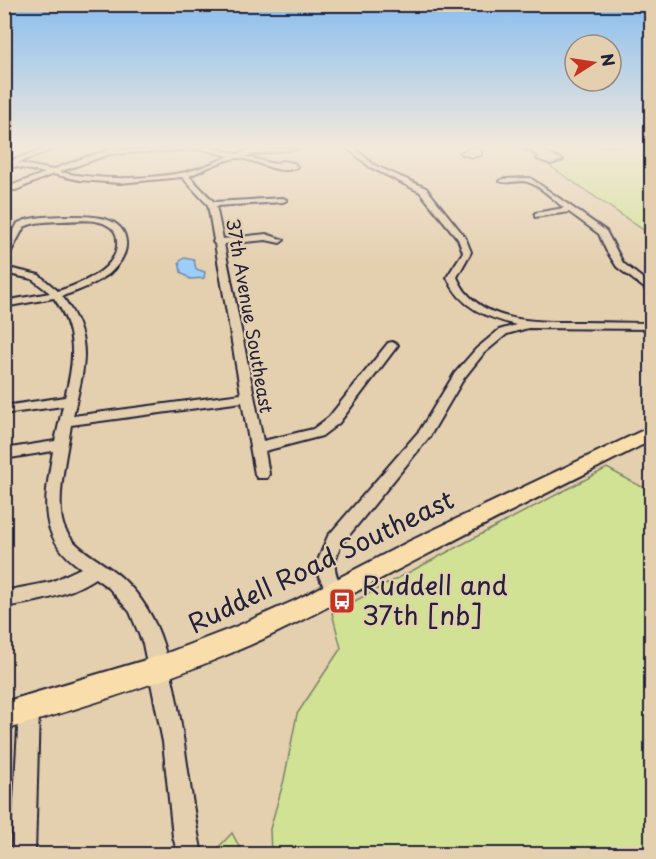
<svg xmlns="http://www.w3.org/2000/svg" width="656" height="859" font-family="'Playpen Sans',sans-serif">
  <style>
    .green { fill: #d2e295; stroke: #7a8268; stroke-width: 1.5 }
    .water { fill: #9dcdf9; stroke: #6c89ad; stroke-width: 1.5 }
    .lines { fill: none; stroke-linecap: round; stroke-linejoin: round }
    .minor-casing { stroke: #22223b; stroke-width: 4 }
    .major-casing { stroke: #22223b; stroke-width: 4 }
    .minor { fill: #e4cfae; fill-rule: evenodd }
    .major { fill: #f9deab; fill-rule: evenodd }
    .labels { text-anchor: middle; stroke-width: 4.5; stroke-linejoin: round; paint-order: stroke }
    .far-street-label { font-size: 18px; fill: #22223b; stroke: #e4cfae }
    .near-street-label { font-size: 26px; fill: #22223b; stroke: #e4cfae }
    .near-poi-label { font-size: 26px; fill: #22223b; stroke: #e4cfae; text-anchor: start }
  </style>
  <rect width="100%" height="100%" fill="#e4cfae"/>
  <filter id="ink" filterUnits="userSpaceOnUse"><feTurbulence type="fractalNoise" baseFrequency=".0167" numOctaves="2"/><feDisplacementMap in="SourceGraphic" scale="12" xChannelSelector="R" yChannelSelector="G"/><feConvolveMatrix kernelMatrix="1 2 1 2 8 2 1 2 1" color-interpolation-filters="sRGB"/></filter>
  <g filter="url(#ink)">
    <g class="green">
      <polygon points="522,147 651,147 651,233 648,233"/>
      <polygon points="651,466 651,854 271,854 270,829 284,780 297,714 341,648 332,613 607,468 640,486 651,489"/>
      <polygon points="232,833 243,854 216,854 216,850"/>
    </g>
    <polygon class="water" points="184,258 194,260 196,269 205,272 204,278 190,279 181,272 179,262"/>
    <g class="lines">
      <defs>
        <g id="minor">
          <path d="M50,147H58L18,163L52,170L86,157L110,150L208,147L237,154L249,150L309,147L244,156L274,164L282,161L294,163L297,167C278,177 258,159 238,158C226,158 201,171 189,176L214,202L283,198L287,200L283,202L216,206L223,239L266,234L284,240L280,243L266,240L224,244L263,441L313,429L329,417L388,343L392,342L398,345L339,423L322,436L265,451L269,474L267,478H257L255,474L242,402L71,425C67,453 57,492 62,520C67,548 105,561 123,579C142,597 155,619 163,644C184,712 187,785 202,854H178L173,837L163,742L143,644L130,612L109,588L95,578C67,596 37,602 4,607V591L51,582L81,568C35,536 45,499 53,451L4,459V449L55,441L63,406L4,414V406L65,397C75,360 77,330 54,298L4,307V301L50,293L32,279L4,273V267L39,275L58,291C81,284 120,269 117,240C117,233 113,228 107,225C94,218 76,221 61,221C48,222 36,221 24,227L8,257L4,260V248L18,223C33,216 48,217 64,216C84,216 124,213 126,242C127,254 118,266 109,274C95,284 79,291 62,296C95,342 84,366 73,416L241,394L215,244L213,242L214,240L208,205L182,177L120,183L79,180L53,174L16,190H10V186L45,173L7,165L4,160L10,161ZM201,149L230,156C215,162 198,170 181,173C141,180 99,180 59,172L110,154Z"/>
          <path d="M346,147H353L374,165L426,188L465,237L471,252L457,277C477,325 539,322 582,322C605,322 628,323 652,323V329L528,328L507,334L484,353L464,378L430,436L341,545C331,568 334,570 344,592L341,598L335,600L329,598L318,574L317,563L328,536L420,430L455,373L476,349L499,330L516,325C486,317 460,308 447,277L463,252L458,239L420,192L370,167Z"/>
          <polygon points="474,147 481,150 481,155 472,157 460,153"/>
          <polygon points="524,147 532,147 563,160 551,164 537,159 539,156"/>
          <path d="M530,178L606,231L623,263L652,286V294L617,267L606,250L599,234L569,212L535,217V213L564,208C554,200 541,186 528,182C519,179 508,185 499,181L503,179Z"/>
          <polygon points="29,700 36,703 39,710 35,854 11,854 19,710 22,703"/>
        </g>
        <path id="major" d="M652,426V440C577,478 502,515 428,554C369,584 311,618 250,645C170,680 88,706 4,730V702L159,656L235,627L296,600L410,541Z"/>
      </defs>
      <use href="#minor" class="minor-casing"/>
      <use href="#major" class="major-casing"/>
      <use href="#minor" class="minor"/>
      <use href="#major" class="major"/>
    </g>
  </g>
  <linearGradient id="sky" x2="0" y2="1"><stop stop-color="#8abeef"/><stop offset="0.55" stop-color="#f3e9db"/><stop offset="1" stop-color="#f3e9db" stop-opacity="0"/></linearGradient>
  <rect width="656" height="267" fill="url(#sky)"/>
  <defs>
    <symbol id="bus-square" viewBox="-11 -11 22 22"><rect x="-9" y="-9" width="18" height="18" rx="4" fill="#c8321e" stroke="#e4cfae"/><path d="M-5-6H5V4H4V6H2V4H-2V6H-4V4H-5ZM-3.5-4V0h7V-4ZM-3.5 1.2v1.5H-2V1.2ZM2 1.2v1.5H3.5V1.2Z" fill="#fff"/></symbol>
  </defs>
  <g fill-rule="evenodd">
    <use href="#bus-square" x="327" y="586" width="30" height="30"/>
  </g>
  <g class="labels">
    <g class="far-street-label">
      <text transform="translate(249 316) rotate(80)" y="6">37th Avenue Southeast</text>
    </g>
    <g class="near-street-label">
      <text transform="translate(321 562) rotate(-26)" y="9">Ruddell Road Southeast</text>
    </g>
    <g class="near-poi-label">
      <text x="362" y="595">Ruddell and<tspan x="362" dy="30">37th [nb]</tspan></text>
    </g>
  </g>
  <rect width="656" height="859" fill="none" stroke="#e4cfae" stroke-width="24"/>
  <rect x="12" y="12" width="632" height="835" fill="none" stroke="#22223b" stroke-width="2" filter="url(#ink)"/>
  <g transform="translate(593 63) rotate(78)"><circle r="28" fill="#e4cfae" stroke="#968a80" stroke-width="1.5"/>
  <path d="M0-4.5L10 22L0 15L-10 22Z" fill="#c8321e"/>
  <text y="-9" font-size="16" font-weight="bold" text-anchor="middle" fill="#22223b">N</text>
  </g>
</svg>
